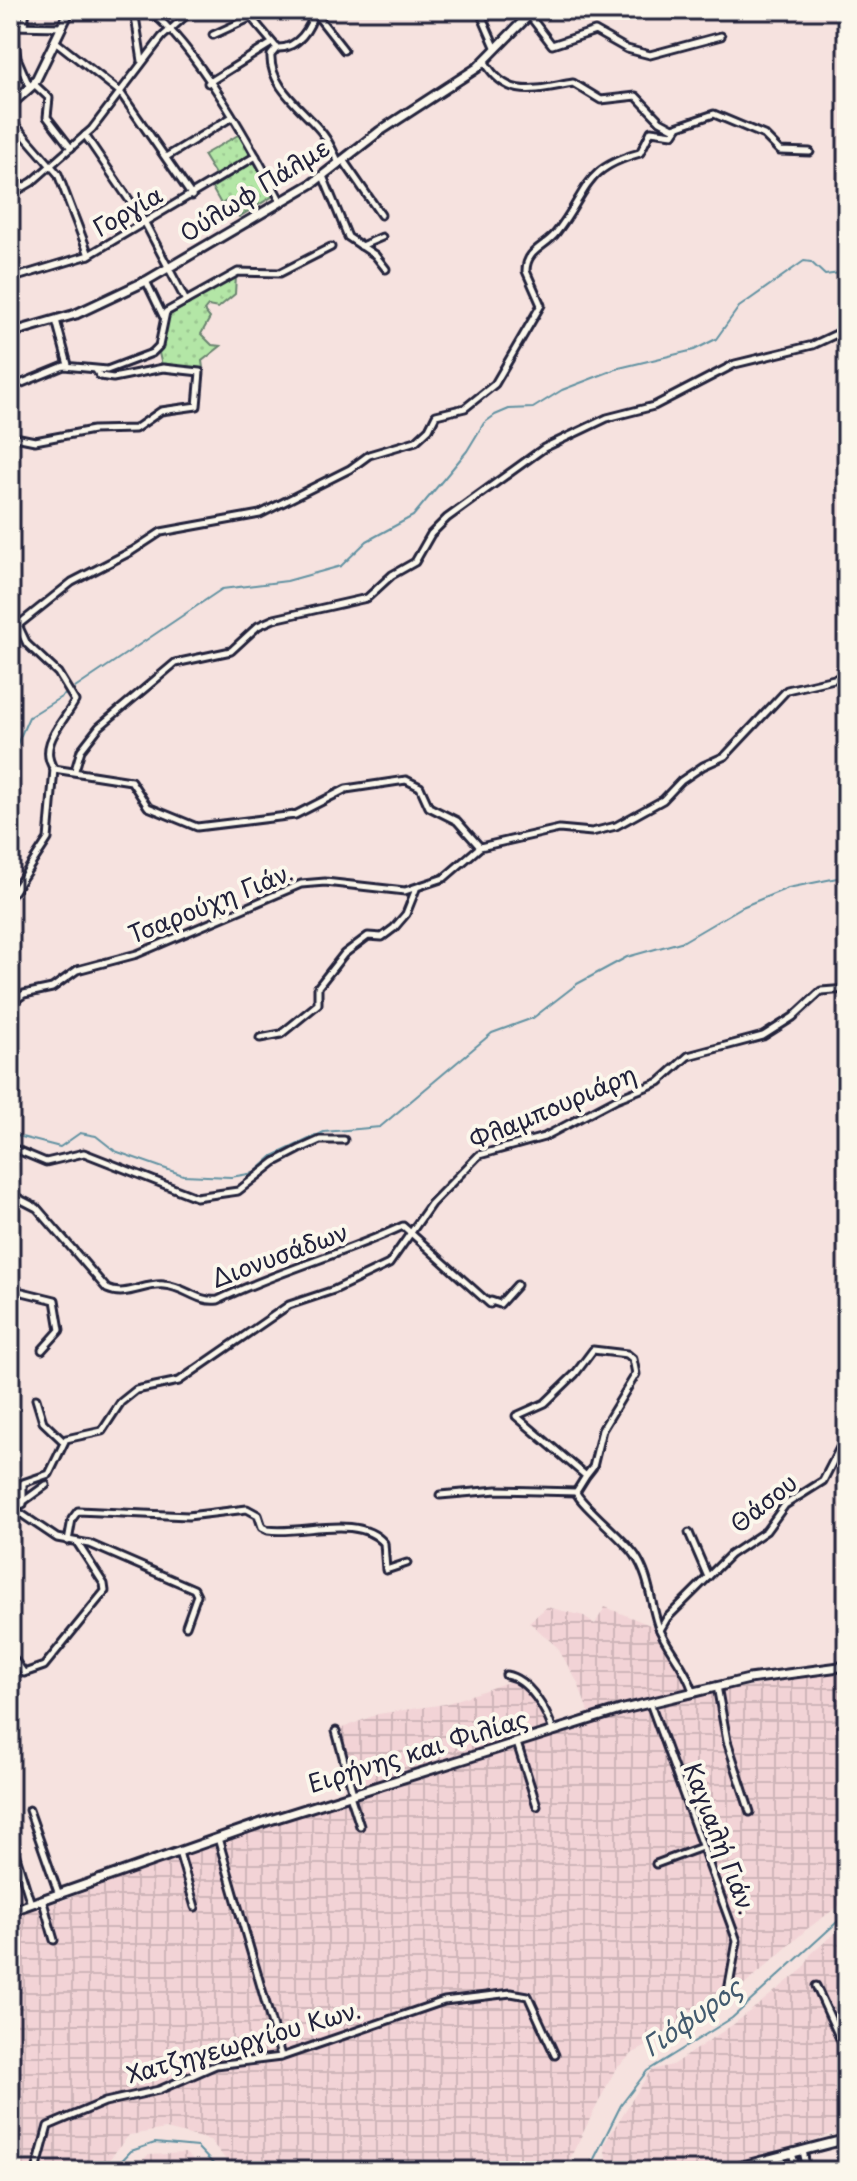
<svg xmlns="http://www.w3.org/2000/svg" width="857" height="2181" font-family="'Playpen Sans',sans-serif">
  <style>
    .industrial { fill: url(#industrial-grid) }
    .grass { fill: url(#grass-dots); stroke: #6a8470; stroke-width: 2 }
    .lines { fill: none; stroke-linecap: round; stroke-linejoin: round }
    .stream { stroke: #6292a2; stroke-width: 2 }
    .street-casing { stroke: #22223b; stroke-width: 11 }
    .secondary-casing { stroke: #22223b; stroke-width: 13 }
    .street { stroke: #fbf7ec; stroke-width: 5 }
    .secondary { stroke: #fbf7ec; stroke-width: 7 }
    .labels { text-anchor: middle; stroke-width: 8; stroke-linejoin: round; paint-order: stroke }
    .street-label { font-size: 24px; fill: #22223b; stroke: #fbf7ec }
    .water-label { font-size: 26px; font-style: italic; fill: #425a6e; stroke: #fbf7ec }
  </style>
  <defs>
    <pattern id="industrial-grid" width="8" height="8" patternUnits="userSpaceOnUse" patternTransform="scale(2)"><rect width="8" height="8" fill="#f2d3d6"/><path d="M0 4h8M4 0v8" fill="none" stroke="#cfb5b9"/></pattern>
    <pattern id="grass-dots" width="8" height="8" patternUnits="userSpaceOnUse" patternTransform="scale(2)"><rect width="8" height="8" fill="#b3e6a6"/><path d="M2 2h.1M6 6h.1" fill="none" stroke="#9ac590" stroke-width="1.8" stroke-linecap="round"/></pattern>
  </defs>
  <rect width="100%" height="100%" fill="#f6e2df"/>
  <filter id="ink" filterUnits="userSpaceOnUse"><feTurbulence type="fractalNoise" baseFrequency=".0125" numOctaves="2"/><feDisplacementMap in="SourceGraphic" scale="16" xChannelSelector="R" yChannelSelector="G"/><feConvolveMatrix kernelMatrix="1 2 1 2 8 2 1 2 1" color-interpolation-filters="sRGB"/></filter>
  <g filter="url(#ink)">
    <g class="industrial">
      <polygon points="547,1607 584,1616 595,1624 605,1607 655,1627 686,1678 691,1696 847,1670 847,1900 807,1929 711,2015 633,2053 615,2070 565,2168 514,2171 472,2162 403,2171 235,2171 210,2140 166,2129 129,2135 100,2171 10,2171 10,1916 61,1901 195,1850 357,1799 340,1729 378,1714 445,1704 514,1680 538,1705 552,1737 593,1725 578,1683 557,1647 529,1622"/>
      <polygon points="847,1923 847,2128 789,2149 708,2171 608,2171 604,2144 651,2070 672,2065 734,2024 803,1969 811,1954"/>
      <polygon points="185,2153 207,2171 131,2171 148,2155"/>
    </g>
    <g class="grass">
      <polygon points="240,134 253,154 216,176 203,155"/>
      <polygon points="254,162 258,163 273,196 239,217 228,200 221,204 212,188"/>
      <polygon points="236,276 235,294 218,308 208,306 204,311 210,318 201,334 212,345 221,346 202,361 204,375 200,369 162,366 159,353 163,347 167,317"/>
    </g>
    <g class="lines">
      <g class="stream">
        <polyline points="72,690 222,589 287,581 341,566 367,541 413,516 467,451 484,423 495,415 509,409 533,408 562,390 619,368 694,350 716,339 739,307 804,261 811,262 825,275 847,272"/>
        <polyline points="10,760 29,717 66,694"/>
        <polyline points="10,1134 60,1147 80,1133 96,1136 115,1151 183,1175 231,1177 254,1173 273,1156 324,1132 380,1127 492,1033 533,1018 577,984 627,957 684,941 742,907 788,888 847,876"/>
        <polyline points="112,2171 131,2151 155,2143 197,2147 220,2171"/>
        <polyline points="581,2171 594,2159 621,2105 647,2071 732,2018 847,1913"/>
      </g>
      <defs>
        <g id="street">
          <polyline points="134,10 142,61"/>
          <path d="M149,10C198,49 250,144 280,200"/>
          <path d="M245,10L277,48L271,55C269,88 306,111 323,134C330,143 334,153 339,163"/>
          <polyline points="479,10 496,49"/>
          <polyline points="315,13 344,50"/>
          <polyline points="529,15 552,45 595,31 627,49 650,55 721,36"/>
          <polyline points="24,25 26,10"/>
          <polyline points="11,26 62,27"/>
          <polyline points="13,26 17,58 30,88"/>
          <polyline points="213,35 252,17"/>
          <polyline points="55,41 120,92 192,196"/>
          <path d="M277,48C298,49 311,28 315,10"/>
          <path d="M485,62C508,101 536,89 573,83L601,100L636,96L660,121L673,128L714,114L764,135L780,151L810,152"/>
          <polyline points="208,83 272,43"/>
          <polyline points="34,84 49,98 47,117 71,148"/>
          <polyline points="10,119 58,174 89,255"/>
          <polyline points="85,135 145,223 186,301"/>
          <polyline points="166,157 232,117"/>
          <polyline points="343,160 381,215"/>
          <polyline points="323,176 348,237 375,255 386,269"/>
          <polyline points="10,195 32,182 92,129 162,37 192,10"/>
          <polyline points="361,246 382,237"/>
          <polyline points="10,279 89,255 256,156"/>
          <polyline points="146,281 163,316"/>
          <polyline points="56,320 68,365"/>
          <polyline points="10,388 64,366 107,370 152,353 159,346 166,312 238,272 280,273 331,247"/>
          <polyline points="10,436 35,441 93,430 135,429 161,411 197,406 200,372 163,368 113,378 100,376 96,370"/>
          <polyline points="10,533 10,557"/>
          <path d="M10,608L27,644L58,673L75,701C64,722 37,745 54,769L48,839L10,897"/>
          <path d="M17,626L72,582L132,551L161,532L260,514L350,469L369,455L416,441L429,429L436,415L465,408L495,384L541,305L526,271C526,250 545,247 556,233C589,192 581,169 640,153L651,131L673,134L677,128"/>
          <polyline points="10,639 19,631"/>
          <polyline points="54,769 131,781 148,807 197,827 295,815 346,789 406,780 420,787 429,807 457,821 480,847"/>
          <polyline points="75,770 81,750 99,727 175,663 231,651 258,626 274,619 367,598 392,575 415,562 431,534 447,518 544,448 607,418 654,406 735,364 813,345 847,329"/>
          <polyline points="10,1004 24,994 52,988 77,970 137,954 301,884 325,882 405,891 444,878 480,847 559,829 592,832 616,826 663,800 681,781 703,766 725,756 787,690 847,676"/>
          <polyline points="260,1038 281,1034 318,1004 318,987 344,954 368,936 382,937 394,928 406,914 416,889"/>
          <polyline points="10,1147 46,1162 84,1153 196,1197 238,1191 275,1162 300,1149 320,1140 344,1140"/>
          <path d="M10,1194L37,1208L107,1289C126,1298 144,1283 164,1285C185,1286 197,1303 218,1300C278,1271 343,1254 403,1226L490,1304L491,1301L500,1304L517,1285"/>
          <polyline points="10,1289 55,1300 60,1330 42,1350"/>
          <polyline points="36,1399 43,1422 64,1442"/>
          <polyline points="576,1492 586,1476 516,1416 545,1403 575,1374 593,1350 627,1354 633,1359 636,1374 602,1430 593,1467 586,1476"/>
          <path d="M576,1492C580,1504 623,1538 635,1555C650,1577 650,1601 658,1625C666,1649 684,1663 693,1691"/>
          <polyline points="440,1495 497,1490 576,1492"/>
          <polyline points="24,1501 46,1485"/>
          <polyline points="11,1507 23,1504 23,1483 49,1474 66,1439 102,1431 121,1402 136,1390 179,1381 289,1305 334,1290 389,1264 431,1204 479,1155 544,1137 616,1099 659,1082 688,1056 763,1036 793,1017 821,991 847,989"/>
          <polyline points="11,1507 57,1538 90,1544 194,1589 197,1595 186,1626"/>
          <polyline points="689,1533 708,1577"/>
          <path d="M68,1541L72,1519L78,1511L188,1516L247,1509L258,1515L262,1527L268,1530C302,1535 359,1513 384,1543L386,1570L407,1563"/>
          <polyline points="660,1630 667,1618 730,1555 766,1531 785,1505 823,1481 847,1434"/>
          <polyline points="10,1654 24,1673 44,1666 105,1591 104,1584 78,1544"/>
          <path d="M506,1675C529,1679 547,1711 553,1731"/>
          <polyline points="717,1686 727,1741 750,1812"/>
          <polyline points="650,1703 737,1941 728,1991"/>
          <polyline points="336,1731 353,1794"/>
          <polyline points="517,1743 537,1806"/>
          <polyline points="350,1795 360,1826"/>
          <polyline points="29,1810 59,1895"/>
          <polyline points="218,1838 281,2056"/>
          <polyline points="12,1843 31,1904"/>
          <polyline points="179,1852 195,1907"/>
          <polyline points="656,1864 702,1847"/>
          <polyline points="43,1902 54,1940"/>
          <polyline points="816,1986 847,2054"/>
          <polyline points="803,2150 807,2171"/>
          <polyline points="792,2153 797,2171"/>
          <polyline points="36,2171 48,2126 105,2102 159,2090 216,2065 281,2057 444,2001 511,1993 528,1996 555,2055"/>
        </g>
        <g id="secondary">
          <polyline points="10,105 34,84 70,10"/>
          <polyline points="10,333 76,314 146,281 313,183 380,131 477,68 534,10"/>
          <polyline points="10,1911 267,1821 620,1710 749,1679 847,1666"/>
          <polyline points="723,2171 847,2139"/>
        </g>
      </defs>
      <use href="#street" class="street-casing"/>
      <use href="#secondary" class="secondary-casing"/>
      <use href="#street" class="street"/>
      <use href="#secondary" class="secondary"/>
    </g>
  </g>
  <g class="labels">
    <g class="street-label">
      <text transform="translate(255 191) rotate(-32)" y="8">Ούλωφ Πάλμε</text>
      <text transform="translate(128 212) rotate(-30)" y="8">Γοργία</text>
      <text transform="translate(211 904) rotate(-22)" y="8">Τσαρούχη Γιάν.</text>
      <text transform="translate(553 1108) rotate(-23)" y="8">Φλαμπουριάρη</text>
      <text transform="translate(280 1256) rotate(-20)" y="8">Διονυσάδων</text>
      <text transform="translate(764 1504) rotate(-39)" y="8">Θάσου</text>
      <text transform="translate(418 1752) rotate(-17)" y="8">Ειρήνης και Φιλίας</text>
      <text transform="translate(719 1839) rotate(69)" y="8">Καγιαλή Γιάν.</text>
      <text transform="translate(244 2043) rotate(-16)" y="8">Χατζηγεωργίου Κων.</text>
    </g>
    <g class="water-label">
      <text transform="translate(692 2018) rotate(-35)" y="9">Γιόφυρος</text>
    </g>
  </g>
  <rect width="857" height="2181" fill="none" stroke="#fbf7ec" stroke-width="40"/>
  <rect x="20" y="20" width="817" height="2141" fill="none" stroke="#22223b" stroke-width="3" filter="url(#ink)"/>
</svg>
